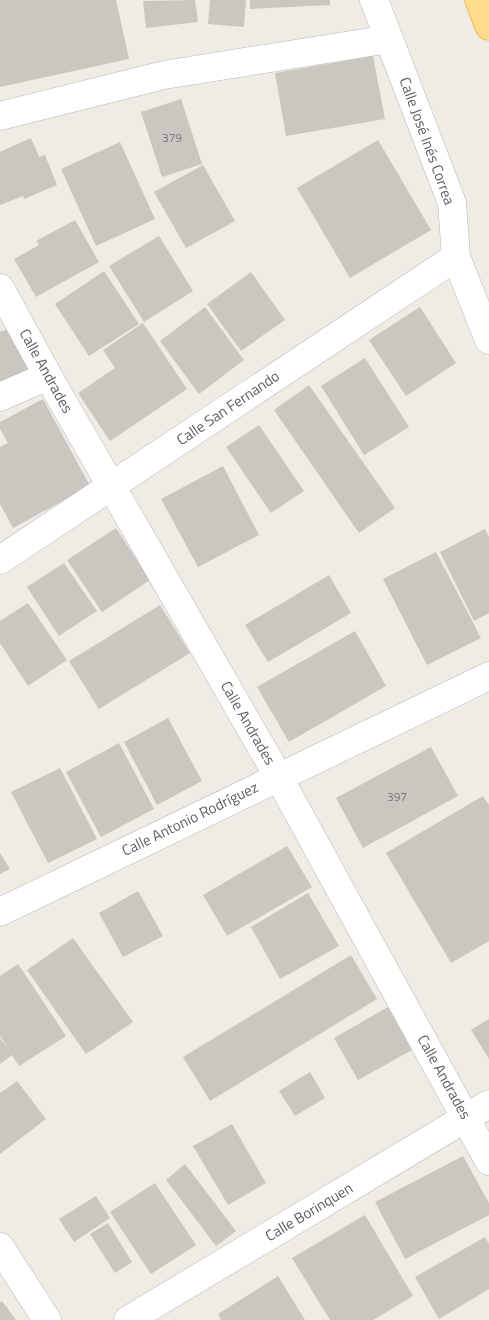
<svg xmlns="http://www.w3.org/2000/svg" width="489" height="1320" font-family="'Titillium Web',sans-serif">
  <style>
    .building { fill: #cac7c1 }
    .lines { fill: none; stroke-linecap: round; stroke-linejoin: round }
    .street-casing { stroke: #b5b8bc; stroke-width: 29 }
    .highway-casing { stroke: #f49c00; stroke-width: 29 }
    .street { stroke: #fff; stroke-width: 28 }
    .highway { stroke: #ffdc8c; stroke-width: 28 }
    .labels { text-anchor: middle; stroke-width: 4.5; stroke-linejoin: round; paint-order: stroke }
    .number-label { font-size: 12px; fill: #787a7c }
    .street-label { font-size: 15px; fill: #5c6165; stroke: #fff }
  </style>
  <rect width="100%" height="100%" fill="#efece4"/>
  <g class="building">
    <polygon points="0,0 116,0 129,59 0,87"/>
    <polygon points="195,0 198,22 146,28 143,1"/>
    <polygon points="210,0 246,0 244,27 208,24"/>
    <polygon points="250,0 330,0 330,5 250,9"/>
    <polygon points="373,56 385,119 286,136 275,73"/>
    <polygon points="181,99 202,164 162,177 141,112"/>
    <polygon points="31,138 39,157 45,155 57,185 24,199 23,196 0,205 0,152"/>
    <polygon points="378,140 431,230 350,278 297,188"/>
    <polygon points="120,142 155,219 96,246 61,169"/>
    <polygon points="203,165 235,221 186,248 154,192"/>
    <polygon points="75,220 99,262 36,297 14,259 39,245 36,241"/>
    <polygon points="159,236 193,291 144,322 109,266"/>
    <polygon points="104,271 139,324 89,356 55,304"/>
    <polygon points="251,272 285,320 241,351 207,304"/>
    <polygon points="205,307 244,360 199,394 160,341"/>
    <polygon points="420,307 456,363 406,396 369,340"/>
    <polygon points="143,323 187,389 110,441 78,393 115,368 103,350"/>
    <polygon points="11,328 30,371 0,384 0,332"/>
    <polygon points="365,358 409,427 364,455 321,386"/>
    <polygon points="309,385 395,508 359,533 274,410"/>
    <polygon points="43,399 90,486 13,528 0,504 0,447 8,443 0,429 0,422"/>
    <polygon points="259,425 304,491 271,513 226,447"/>
    <polygon points="223,466 259,535 198,567 161,499"/>
    <polygon points="116,528 150,580 102,612 67,560"/>
    <polygon points="485,529 489,537 489,613 474,621 440,552"/>
    <polygon points="436,552 481,638 427,665 383,579"/>
    <polygon points="64,563 97,611 59,636 27,587"/>
    <polygon points="329,575 351,613 268,662 245,625"/>
    <polygon points="28,603 67,660 28,686 0,643 0,621"/>
    <polygon points="160,605 190,653 99,709 69,661"/>
    <polygon points="355,631 386,686 289,742 257,687"/>
    <polygon points="168,718 202,781 157,805 124,742"/>
    <polygon points="119,743 154,809 101,837 66,772"/>
    <polygon points="431,747 458,796 363,848 336,798"/>
    <polygon points="60,768 97,839 48,863 11,792"/>
    <polygon points="483,796 489,805 489,941 451,963 386,853"/>
    <polygon points="287,846 312,887 227,936 203,895"/>
    <polygon points="0,853 10,869 0,874"/>
    <polygon points="138,891 163,936 123,957 99,913"/>
    <polygon points="308,893 339,946 280,979 251,927"/>
    <polygon points="73,938 133,1022 86,1054 27,970"/>
    <polygon points="351,955 377,999 210,1101 183,1057"/>
    <polygon points="18,964 66,1036 19,1066 12,1055 0,1064 0,1038 9,1049 0,1036 0,976"/>
    <polygon points="388,1007 412,1050 358,1080 334,1038"/>
    <polygon points="489,1019 489,1059 471,1030"/>
    <polygon points="310,1072 325,1098 295,1116 279,1091"/>
    <polygon points="17,1081 46,1119 0,1154 0,1093"/>
    <polygon points="232,1124 266,1183 228,1205 193,1146"/>
    <polygon points="463,1156 489,1203 489,1215 405,1259 375,1202"/>
    <polygon points="185,1164 236,1231 216,1246 166,1180"/>
    <polygon points="155,1183 196,1245 151,1274 110,1212"/>
    <polygon points="96,1196 110,1218 74,1242 59,1219"/>
    <polygon points="365,1215 413,1296 373,1320 330,1320 292,1258"/>
    <polygon points="108,1223 132,1262 115,1273 90,1234"/>
    <polygon points="485,1237 489,1244 489,1289 439,1319 415,1277"/>
    <polygon points="278,1276 305,1320 221,1320 218,1314"/>
    <polygon points="2,1301 16,1320 0,1320 0,1302"/>
  </g>
  <g class="lines">
    <defs>
      <g id="street">
        <polyline points="374,0 452,203 456,257 489,340"/>
        <polyline points="0,116 164,75 389,39"/>
        <polyline points="0,288 48,376 278,776 489,1161"/>
        <polyline points="0,397 48,376"/>
        <polyline points="0,560 456,257"/>
        <polyline points="0,912 489,676"/>
        <polyline points="0,1247 47,1320"/>
        <polyline points="128,1320 489,1104"/>
      </g>
      <polyline id="highway" points="479,0 489,26"/>
    </defs>
    <use href="#street" class="street-casing"/>
    <use href="#highway" class="highway-casing"/>
    <use href="#street" class="street"/>
    <use href="#highway" class="highway"/>
  </g>
  <g class="labels">
    <g class="number-label">
      <text x="172" y="142">379</text>
      <text x="397" y="801">397</text>
    </g>
    <g class="street-label">
      <text transform="translate(427 141) rotate(70)" y="5">Calle José Inés Correa</text>
      <text transform="translate(46 371) rotate(61)" y="5">Calle Andrades</text>
      <text transform="translate(228 408) rotate(-34)" y="5">Calle San Fernando</text>
      <text transform="translate(248 723) rotate(60)" y="5">Calle Andrades</text>
      <text transform="translate(190 819) rotate(-26)" y="5">Calle Antonio Rodríguez</text>
      <text transform="translate(444 1077) rotate(61)" y="5">Calle Andrades</text>
      <text transform="translate(309 1212) rotate(-31)" y="5">Calle Borinquen</text>
    </g>
  </g>
</svg>
